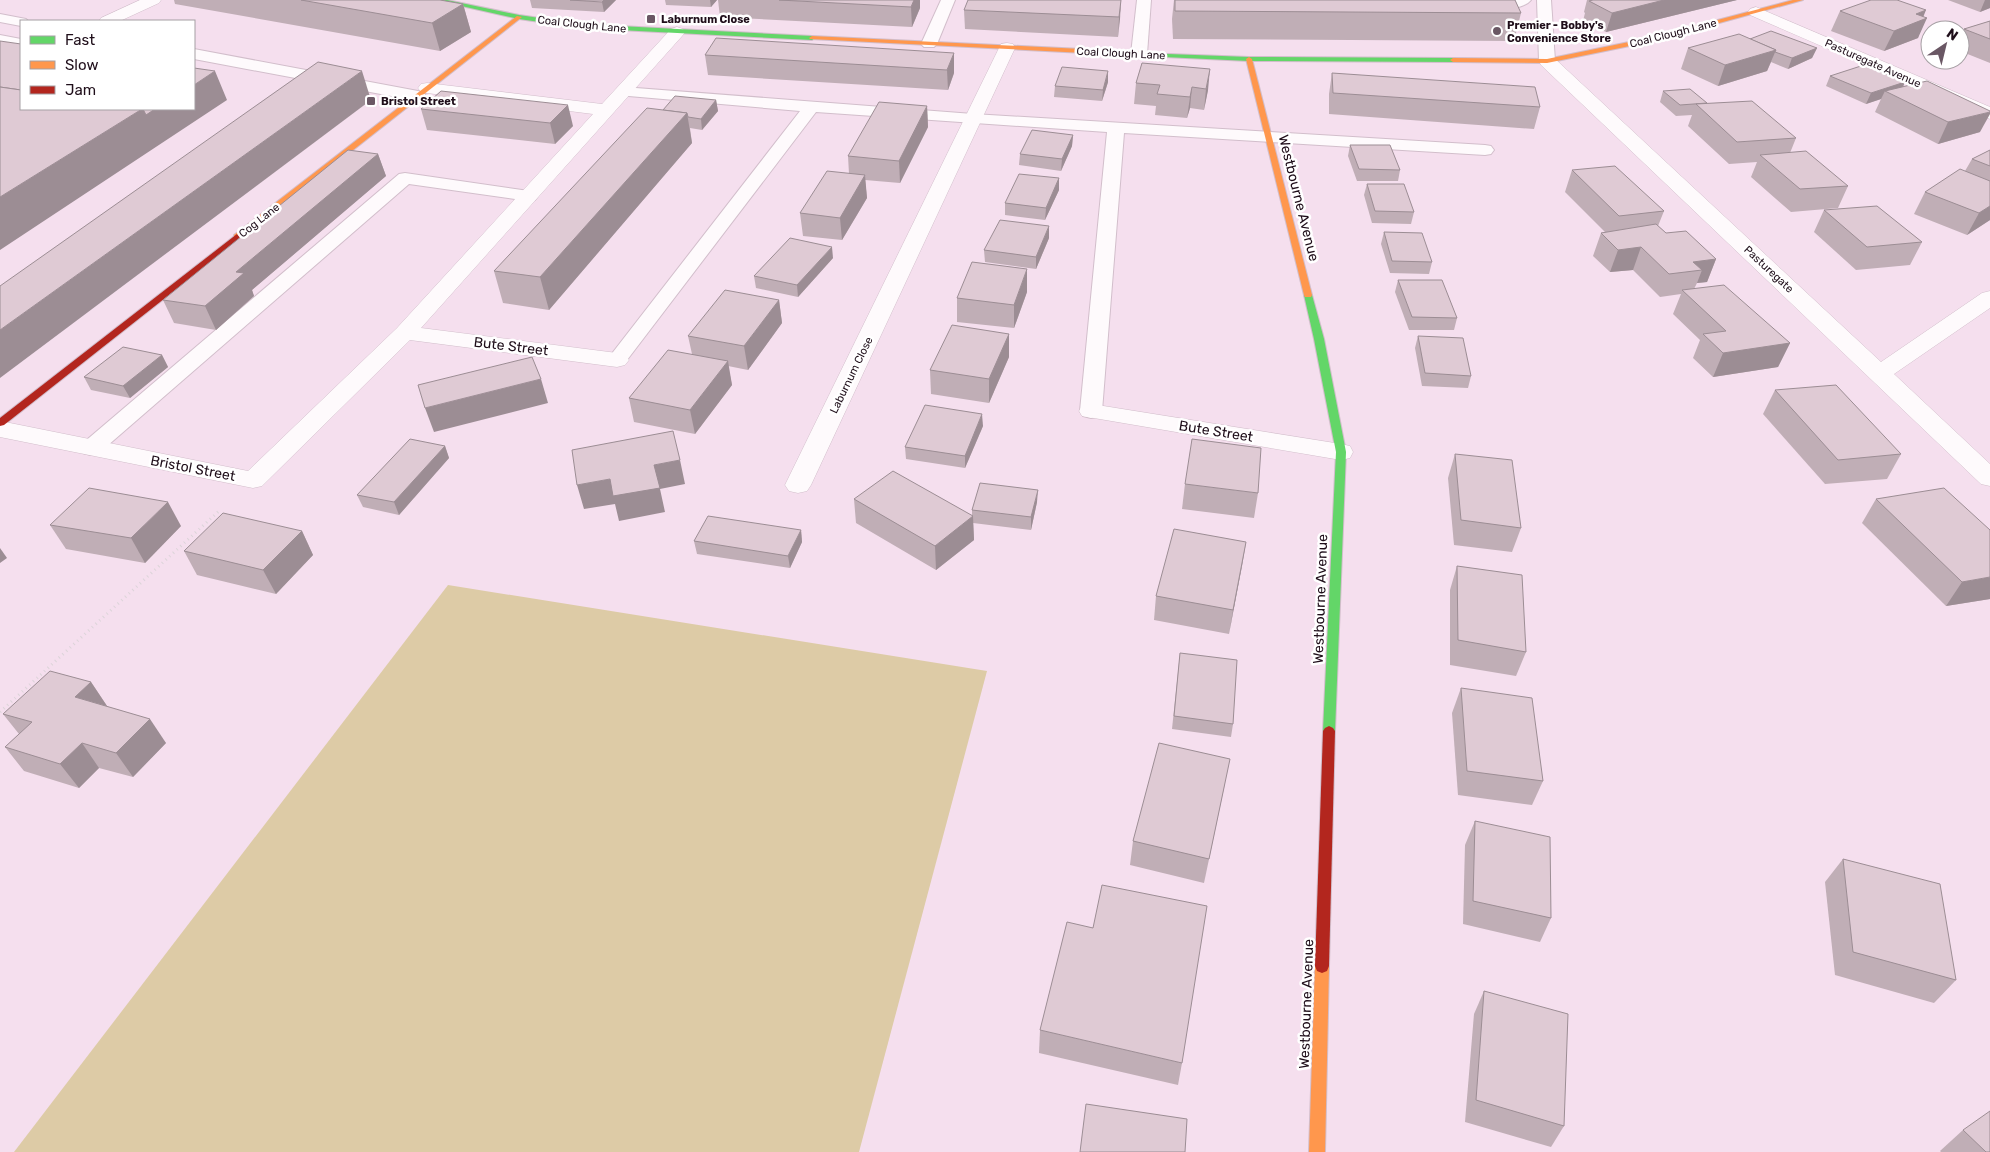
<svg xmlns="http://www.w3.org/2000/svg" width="1990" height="1152" font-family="Rubik,sans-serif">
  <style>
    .green { fill: #ddcba6 }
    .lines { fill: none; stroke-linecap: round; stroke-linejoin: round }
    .lane-casing { stroke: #d2becb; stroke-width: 2 }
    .street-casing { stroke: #d2becb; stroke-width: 1 }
    .fast-casing { stroke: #d2becb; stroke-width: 2 }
    .slow-casing { stroke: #d2becb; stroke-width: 2 }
    .jam-casing { stroke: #d2becb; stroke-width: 2 }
    .path { stroke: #dcd4d9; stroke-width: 3; stroke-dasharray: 1 4; stroke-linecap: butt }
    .lane { fill: #fefafc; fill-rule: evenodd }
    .street { fill: #fefafc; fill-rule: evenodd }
    .fast { fill: #63d668; fill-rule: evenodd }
    .slow { fill: #ff974d; fill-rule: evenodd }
    .jam { fill: #b3261e; fill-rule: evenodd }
    .wall { fill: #c0aeb6 }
    .shaded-wall { fill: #9c8d94 }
    .building { fill: #dfcad4; stroke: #9c8d94 }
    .poi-dot { fill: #6a5764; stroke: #fff; stroke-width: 2 }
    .labels { text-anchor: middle; stroke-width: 5; stroke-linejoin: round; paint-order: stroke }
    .far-poi-label { font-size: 11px; font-weight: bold; fill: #1f0e1a; stroke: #fff; text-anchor: start }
    .far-street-label { font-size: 11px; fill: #1f0e1a; stroke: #fff }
    .street-label { font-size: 14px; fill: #1f0e1a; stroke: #fff }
  </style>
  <rect width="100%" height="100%" fill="#f5dfee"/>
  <polygon class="green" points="448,585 987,671 859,1152 14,1152"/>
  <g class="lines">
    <defs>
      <g id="lane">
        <polygon points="941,0 955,0 937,44 934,47 924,47 921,44"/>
        <polygon points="1137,0 1151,0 1147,54 1144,57 1134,57 1131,54"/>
        <path d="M1478,0H1531C1521,12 1492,10 1478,6L1476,3Z"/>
        <polygon points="1537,0 1551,0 1555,61 1552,64 1542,64 1539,61"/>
        <polygon points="0,14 26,19 28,21 21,21 21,26 0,22"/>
        <polygon points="0,35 21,39 21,47 0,43"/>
        <polygon points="194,49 418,91 424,93 426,96 424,99 418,101 194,59"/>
        <polygon points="623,87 973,114 1485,145 1491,146 1494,150 1491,154 1485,155 1124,133 1102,411 1099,416 1091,418 1083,416 1080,411 1107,132 816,112 624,364 617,366 610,364 607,360 610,356 800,111 617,95 615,92 617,89"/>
        <polygon points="405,173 529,191 535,192 538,196 535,200 529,201 409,184 99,453 91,455 83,453 80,448 83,443 399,174"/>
      </g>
      <g id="street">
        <polygon points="140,0 161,0 159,3 120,21 99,21 101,18"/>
        <polygon points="1756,7 1990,107 1990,119 1750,15 1748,12 1750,9"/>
        <polygon points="677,27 683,29 685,32 683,35 421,328 617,353 625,355 629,360 625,365 617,367 410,340 262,486 253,488 0,437 0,421 248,471 397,328 593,114 427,93 421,92 418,88 421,84 427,83 602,104 671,29"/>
        <polygon points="1007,43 1013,44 1015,48 811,485 807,491 798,493 789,491 785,485 999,48 1001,44"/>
        <polygon points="1547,56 1553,57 1881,362 1982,293 1990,291 1990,308 1894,374 1990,464 1990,486 1981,484 1541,65 1539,61 1541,57"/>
        <polygon points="1091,404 1341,444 1350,446 1353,452 1350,458 1341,460 1082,416 1079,411 1082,406"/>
      </g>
      <g id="fast">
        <polygon points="435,0 447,0 519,15 581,24 812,36 815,38 812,40 581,28 519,19"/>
        <polygon points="1141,53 1249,57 1453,58 1456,60 1453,62 1249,61 1143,56 1140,54"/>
        <polygon points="1308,292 1312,295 1324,339 1346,452 1335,731 1333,734 1329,736 1325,734 1323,731 1336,452 1314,339 1304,295"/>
      </g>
      <g id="slow">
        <polygon points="1793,0 1803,0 1654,41 1547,63 1453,62 1450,60 1453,58 1547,59 1653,37"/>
        <polygon points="517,16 522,17 240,239 234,239 234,235"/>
        <polygon points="812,36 1143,52 1146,54 1143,56 810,39 809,38"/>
        <polygon points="1249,57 1252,59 1312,295 1311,297 1305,297 1304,295 1246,59"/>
        <polygon points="1322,959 1327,961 1329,966 1325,1152 1309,1152 1315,966 1317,961"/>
      </g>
      <g id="jam">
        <polygon points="237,234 241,237 240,239 4,425 0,426 0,418"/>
        <polygon points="1329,726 1333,728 1335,731 1329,966 1327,971 1322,973 1317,971 1315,966 1323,731 1325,728"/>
      </g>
    </defs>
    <use href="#lane" class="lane-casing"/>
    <use href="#street" class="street-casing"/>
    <use href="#fast" class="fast-casing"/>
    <use href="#slow" class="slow-casing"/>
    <use href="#jam" class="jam-casing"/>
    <polyline class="path" points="0,712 219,511"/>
    <use href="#lane" class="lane"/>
    <use href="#street" class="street"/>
    <use href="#fast" class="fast"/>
    <use href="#slow" class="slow"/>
    <use href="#jam" class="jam"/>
  </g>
  <g class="wall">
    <polygon points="174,0 440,0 463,4 471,32 440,51 175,4"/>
    <polygon points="530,0 616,0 604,12 532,8"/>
    <polygon points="665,0 717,0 711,7 666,5"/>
    <polygon points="718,0 920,0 920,8 912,27 720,17"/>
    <polygon points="1121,0 1118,37 965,29 964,10"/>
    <polygon points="1174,0 1515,0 1521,13 1514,41 1173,39 1172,19"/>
    <polygon points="1587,0 1737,0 1606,32 1583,21 1585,13 1584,12"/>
    <polygon points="1948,0 1990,0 1990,8 1980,12"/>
    <polygon points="1840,11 1923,17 1918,38 1884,51 1831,31"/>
    <polygon points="1990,21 1990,63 1960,51 1960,38 1964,29"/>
    <polygon points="1750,39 1817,48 1812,58 1788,69 1771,62 1767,71 1718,86 1681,69 1688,48"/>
    <polygon points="954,53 954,73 948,90 708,75 705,55"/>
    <polygon points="1142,63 1208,90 1204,110 1190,108 1187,118 1155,115 1156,106 1134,104 1136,83"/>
    <polygon points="1332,73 1540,107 1534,129 1329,114 1329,94"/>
    <polygon points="1830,76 1905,82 1903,87 1980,132 1938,144 1875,112 1881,99 1866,104 1826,86"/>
    <polygon points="1108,82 1102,101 1054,97 1055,86"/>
    <polygon points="441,91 573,126 555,144 427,130 421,109"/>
    <polygon points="1663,91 1707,103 1706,104 1796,138 1790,153 1848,186 1838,208 1791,212 1751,177 1757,162 1729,164 1688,126 1692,115 1676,116 1660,102"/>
    <polygon points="716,100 718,111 702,130 690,128 692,143 549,310 503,303 494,271 663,110"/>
    <polygon points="927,106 928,127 900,183 865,180 867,198 842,240 803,236 800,213 849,174 848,156"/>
    <polygon points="1073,135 1072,146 1061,171 1019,165 1020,154"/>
    <polygon points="1350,145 1400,170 1398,181 1357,181 1348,156"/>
    <polygon points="1990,150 1990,220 1967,235 1914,214 1925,192 1965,171 1972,159"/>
    <polygon points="378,154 386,176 252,290 254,296 216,330 174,323 163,300"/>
    <polygon points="1572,170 1664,211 1658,226 1666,233 1716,259 1707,282 1697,283 1694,289 1790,343 1778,367 1713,377 1693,358 1700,340 1673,314 1681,294 1660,297 1633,270 1610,272 1593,256 1601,233 1605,232 1565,192"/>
    <polygon points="1059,178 1059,190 1045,220 1005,215 1005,203"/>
    <polygon points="1367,184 1414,212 1411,224 1372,223 1364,195"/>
    <polygon points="1824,210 1922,242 1910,265 1856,270 1814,232"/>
    <polygon points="1384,232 1432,262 1429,274 1390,273 1381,244"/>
    <polygon points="1049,238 1036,269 985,262 984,250"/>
    <polygon points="833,258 798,297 756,288 754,276"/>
    <polygon points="1398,280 1457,318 1454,330 1409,330 1395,292"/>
    <polygon points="1027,292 1014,328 957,322 957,298"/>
    <polygon points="779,300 782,323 748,370 728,366 732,385 695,434 634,422 629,398 692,354 688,336"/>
    <polygon points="1009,334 1009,357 989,403 931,394 930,370"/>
    <polygon points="1418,336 1471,376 1468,388 1422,386 1415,348"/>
    <polygon points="162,355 168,367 130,398 91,390 84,377"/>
    <polygon points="1775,390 1901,454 1887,479 1825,484 1763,414"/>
    <polygon points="983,426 965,468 906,459 905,447"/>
    <polygon points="445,446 449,458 399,515 363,507 357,495"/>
    <polygon points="1455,454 1521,528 1512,552 1454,545 1448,478"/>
    <polygon points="1185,484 1258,493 1254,518 1182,509"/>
    <polygon points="854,499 972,515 972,510 1037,502 1031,530 973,523 974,540 936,570 856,523"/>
    <polygon points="1876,499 1990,599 1946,606 1862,523"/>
    <polygon points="50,525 181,526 145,563 66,549"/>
    <polygon points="801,530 802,542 790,568 697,554 694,541"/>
    <polygon points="302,531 313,555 276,594 197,575 184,551"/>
    <polygon points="1246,542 1229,634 1154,620 1156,596"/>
    <polygon points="1457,566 1526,652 1516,676 1450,665 1450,590"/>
    <polygon points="1180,653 1233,724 1231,737 1172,729"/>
    <polygon points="91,682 107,706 166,743 133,777 99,768 79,788 24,771 5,747 19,734 3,714"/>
    <polygon points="1461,688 1543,781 1532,805 1458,795 1452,713"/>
    <polygon points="1225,783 1204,883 1130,865 1133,841"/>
    <polygon points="1475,821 1551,918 1540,942 1463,924 1465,845"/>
    <polygon points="1843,859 1956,980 1934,1003 1835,975 1825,882"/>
    <polygon points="1484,991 1564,1126 1551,1147 1465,1122 1474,1014"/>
    <polygon points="1040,1030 1182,1063 1178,1085 1039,1053"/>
    <polygon points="1963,1130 1990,1152 1941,1152 1940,1151"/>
  </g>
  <g class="shaded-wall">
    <polygon points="604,0 616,0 604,12 602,2"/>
    <polygon points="710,0 717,0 711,7"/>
    <polygon points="914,0 920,0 920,8 912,27 911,7"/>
    <polygon points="1121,0 1120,19 1118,37 1119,17"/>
    <polygon points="1664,0 1737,0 1606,32 1612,13"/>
    <polygon points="1985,0 1990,0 1990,8 1980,12"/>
    <polygon points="463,4 471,32 440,51 432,23"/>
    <polygon points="1926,10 1922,20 1927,18 1918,38 1884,51 1894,31 1916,14"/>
    <polygon points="1817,48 1812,58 1788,69 1792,58"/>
    <polygon points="1776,50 1767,71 1718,86 1725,65"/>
    <polygon points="954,53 954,73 948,90 947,70"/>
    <polygon points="1210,69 1208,90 1204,110 1206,89"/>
    <polygon points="215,71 227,100 0,250 0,197 142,109 194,109 194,85"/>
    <polygon points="362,71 371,100 0,378 0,330"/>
    <polygon points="1108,71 1108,82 1102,101 1103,90"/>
    <polygon points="1905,82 1900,93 1885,91 1881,99 1866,104 1871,93"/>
    <polygon points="1192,87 1190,108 1187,118 1190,97"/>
    <polygon points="716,100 718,111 702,130 701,119"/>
    <polygon points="568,105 573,126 555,144 550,123"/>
    <polygon points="927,106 928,127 900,183 899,161"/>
    <polygon points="1990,112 1990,114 1980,132 1938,144 1948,122"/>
    <polygon points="687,113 692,143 549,310 540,277"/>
    <polygon points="1073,135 1072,146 1061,171 1062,159"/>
    <polygon points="378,154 386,176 252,290 254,296 216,330 205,306 236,272"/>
    <polygon points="865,175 867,198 842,240 840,218"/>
    <polygon points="1059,178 1059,190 1045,220 1046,208"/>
    <polygon points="1990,206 1990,220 1967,235 1979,213"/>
    <polygon points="1049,226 1049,238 1036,269 1036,257"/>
    <polygon points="832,247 833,258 798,297 797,285"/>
    <polygon points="1641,247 1633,270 1610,272 1618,250"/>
    <polygon points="1716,259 1707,282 1697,283 1702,270 1693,262"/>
    <polygon points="1027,269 1027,292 1014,328 1014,305"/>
    <polygon points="779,300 782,323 748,370 744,346"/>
    <polygon points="1009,334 1009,357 989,403 989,379"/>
    <polygon points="1790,343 1778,367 1713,377 1723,353"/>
    <polygon points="162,355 168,367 130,398 123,386"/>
    <polygon points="728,361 732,385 695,434 690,410"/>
    <polygon points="541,379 548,403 434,432 425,408"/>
    <polygon points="982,414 983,426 965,468 965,456"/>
    <polygon points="445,446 449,458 399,515 394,502"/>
    <polygon points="680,460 685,484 660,489 665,512 619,521 615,504 584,509 577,485 610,479 654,465"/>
    <polygon points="1038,490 1037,502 1031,530 1031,517"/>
    <polygon points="168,502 181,526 145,563 131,538"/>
    <polygon points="973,516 974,540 936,570 935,546"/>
    <polygon points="801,530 802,542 790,568 788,556"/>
    <polygon points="302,531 313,555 276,594 263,570"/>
    <polygon points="1246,542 1242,566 1229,634 1233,610"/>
    <polygon points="0,548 7,558 0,563"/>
    <polygon points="1990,577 1990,599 1946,606 1962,582"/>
    <polygon points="91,682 107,706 75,697"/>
    <polygon points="150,719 166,743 133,777 116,753"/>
    <polygon points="82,743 99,768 79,788 60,764"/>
  </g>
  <g class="building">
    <polygon points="301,0 440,0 463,4 432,23"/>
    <polygon points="570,0 604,0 602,2"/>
    <polygon points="779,0 914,0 911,7"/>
    <polygon points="968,0 1121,0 1119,17 964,10"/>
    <polygon points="1175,0 1515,0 1521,13 1175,11"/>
    <polygon points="1593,0 1664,0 1612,13 1589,1"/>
    <polygon points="1871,0 1897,0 1926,10 1916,14 1927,18 1894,31 1840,11"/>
    <polygon points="1990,21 1990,39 1964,29"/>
    <polygon points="1771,31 1817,48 1792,58 1775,52 1776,50 1750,39"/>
    <polygon points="1739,34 1776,50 1725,65 1688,48"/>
    <polygon points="716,38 954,53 947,70 705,55"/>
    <polygon points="0,41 21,44 21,90 0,87"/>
    <polygon points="318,62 362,71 0,330 0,286"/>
    <polygon points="1142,63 1210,69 1206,89 1192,87 1190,97 1157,94 1160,85 1136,83"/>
    <polygon points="1864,65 1905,82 1871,93 1830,76"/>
    <polygon points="1062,67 1108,71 1103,90 1055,86"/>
    <polygon points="194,68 215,71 194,85"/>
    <polygon points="1332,73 1535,87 1540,107 1333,93"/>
    <polygon points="1927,81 1990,111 1990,112 1948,122 1885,91"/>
    <polygon points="0,87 21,90 21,109 142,109 0,197"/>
    <polygon points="1690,89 1707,103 1680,105 1663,91"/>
    <polygon points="441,91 568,105 550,123 421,109"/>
    <polygon points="675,96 716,100 701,119 688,117 687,113 663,110"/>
    <polygon points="1752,101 1796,138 1737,142 1696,104"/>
    <polygon points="879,102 927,106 899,161 848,156"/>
    <polygon points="647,108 687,113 540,277 494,271"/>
    <polygon points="143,109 155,109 146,115"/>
    <polygon points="1032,130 1073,135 1062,159 1020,154"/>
    <polygon points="1350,145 1390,145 1400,170 1359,169"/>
    <polygon points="348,150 378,154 236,272 244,273 205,306 163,300"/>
    <polygon points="1990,150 1990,166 1972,159"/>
    <polygon points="1806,151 1848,186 1800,189 1760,155"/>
    <polygon points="1615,166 1664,211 1619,216 1572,170"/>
    <polygon points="1960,169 1990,181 1990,206 1979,213 1925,192"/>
    <polygon points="827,171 865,175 840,218 800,213"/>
    <polygon points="1019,174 1059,178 1046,208 1005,203"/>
    <polygon points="1367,184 1404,184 1414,212 1375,211"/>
    <polygon points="1877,206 1922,242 1867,247 1824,210"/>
    <polygon points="1000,220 1049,226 1036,257 984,250"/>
    <polygon points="1656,224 1666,233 1686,231 1716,259 1693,262 1702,270 1669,274 1641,247 1618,250 1601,233"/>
    <polygon points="1384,232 1422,233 1432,262 1392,261"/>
    <polygon points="790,238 832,247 797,285 754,276"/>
    <polygon points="972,262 1027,269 1014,305 957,298"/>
    <polygon points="1398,280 1442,280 1457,318 1412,317"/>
    <polygon points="1724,285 1790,343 1723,353 1703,334 1726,331 1682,290"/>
    <polygon points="725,290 779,300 744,346 688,336"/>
    <polygon points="952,325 1009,334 989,379 930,370"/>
    <polygon points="1418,336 1463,338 1471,376 1425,373"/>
    <polygon points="123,347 162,355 123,386 84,377"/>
    <polygon points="668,350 728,361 690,410 629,398"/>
    <polygon points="532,357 541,379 425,408 418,385"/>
    <polygon points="1836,385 1901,454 1838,460 1775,390"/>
    <polygon points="925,405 982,414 965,456 905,447"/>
    <polygon points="673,431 680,460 654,465 660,488 613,496 610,479 577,485 572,450"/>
    <polygon points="410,439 445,446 394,502 357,495"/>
    <polygon points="1192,439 1261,448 1258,493 1185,484"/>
    <polygon points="1455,454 1512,460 1521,528 1461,520"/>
    <polygon points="893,471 973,516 935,546 854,499"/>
    <polygon points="980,483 1038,490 1031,517 972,510"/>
    <polygon points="89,488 168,502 131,538 50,525"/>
    <polygon points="1944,488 1990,530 1990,577 1962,582 1876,499"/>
    <polygon points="223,513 302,531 263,570 184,551"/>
    <polygon points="708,516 801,530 788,556 694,541"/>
    <polygon points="1174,529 1246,542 1233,610 1156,596"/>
    <polygon points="1457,566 1522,575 1526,652 1458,640"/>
    <polygon points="1180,653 1237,660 1233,724 1174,716"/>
    <polygon points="50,671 91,682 75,697 150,719 116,753 82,743 60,764 5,747 32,722 3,714"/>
    <polygon points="1461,688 1532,698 1543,781 1467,771"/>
    <polygon points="1159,743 1230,759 1209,859 1133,841"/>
    <polygon points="1475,821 1550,837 1551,918 1473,901"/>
    <polygon points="1843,859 1940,884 1956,980 1853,952"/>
    <polygon points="1102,885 1207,906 1182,1063 1040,1030 1067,922 1093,928"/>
    <polygon points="1484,991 1568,1014 1564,1126 1476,1100"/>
    <polygon points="1086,1104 1187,1119 1185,1152 1080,1152"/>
    <polygon points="1990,1111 1990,1152 1986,1152 1963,1130"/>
  </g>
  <g class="poi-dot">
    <rect x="646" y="14" width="10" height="10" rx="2.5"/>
    <circle cx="1497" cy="31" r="5"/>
    <rect x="366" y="96" width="10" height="10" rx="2.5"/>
  </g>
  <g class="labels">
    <g class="far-poi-label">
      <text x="661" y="23">Laburnum Close</text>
      <text x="1507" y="29">Premier - Bobby's<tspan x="1507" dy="13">Convenience Store</tspan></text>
      <text x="381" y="105">Bristol Street</text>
    </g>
    <g class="far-street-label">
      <text transform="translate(582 24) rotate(6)" y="4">Coal Clough Lane</text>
      <text transform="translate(1673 33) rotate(-14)" y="4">Coal Clough Lane</text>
      <text transform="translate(1121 53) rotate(3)" y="4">Coal Clough Lane</text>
      <text transform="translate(1873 63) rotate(24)" y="4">Pasturegate Avenue</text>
      <text transform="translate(259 220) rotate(-38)" y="4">Cog Lane</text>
      <text transform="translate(1769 269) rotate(43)" y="4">Pasturegate</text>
      <text transform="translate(851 375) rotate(-64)" y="4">Laburnum Close</text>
    </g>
    <g class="street-label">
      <text transform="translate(1299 198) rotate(76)" y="5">Westbourne Avenue</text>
      <text transform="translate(511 346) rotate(7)" y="5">Bute Street</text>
      <text transform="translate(1216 431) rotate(9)" y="5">Bute Street</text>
      <text transform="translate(193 468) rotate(11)" y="5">Bristol Street</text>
      <text transform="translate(1320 599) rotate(-88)" y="5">Westbourne Avenue</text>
      <text transform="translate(1306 1004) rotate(-88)" y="5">Westbourne Avenue</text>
    </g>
  </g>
  <rect x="20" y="20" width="175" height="90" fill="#ffffff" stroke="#a59fa3"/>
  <rect x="30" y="36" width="25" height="8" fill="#63d668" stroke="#a59fa3"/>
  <text x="65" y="45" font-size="15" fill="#1f0e1a">Fast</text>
  <rect x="30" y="61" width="25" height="8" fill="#ff974d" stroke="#a59fa3"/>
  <text x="65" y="70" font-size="15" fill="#1f0e1a">Slow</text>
  <rect x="30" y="86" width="25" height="8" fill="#b3261e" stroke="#a59fa3"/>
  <text x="65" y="95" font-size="15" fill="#1f0e1a">Jam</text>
  <g transform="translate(1945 45) rotate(35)"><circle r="24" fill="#ffffff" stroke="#a59fa3"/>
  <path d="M0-4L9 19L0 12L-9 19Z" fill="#6a5764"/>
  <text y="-8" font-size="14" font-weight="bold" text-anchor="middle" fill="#1f0e1a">N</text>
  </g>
</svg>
